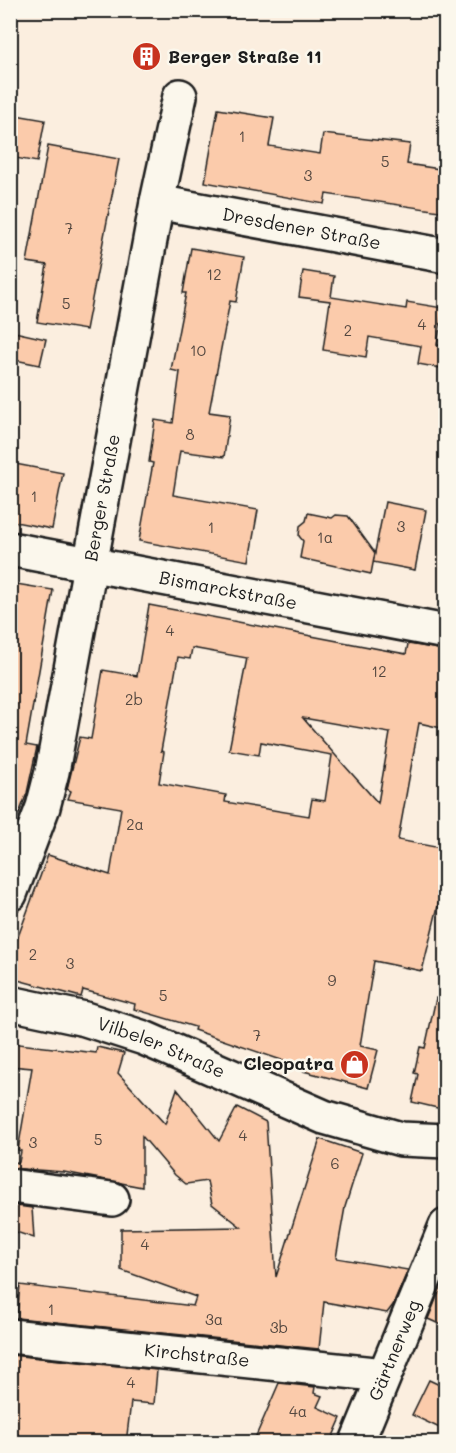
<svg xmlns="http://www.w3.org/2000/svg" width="456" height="1453" font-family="Mali,sans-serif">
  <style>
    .building { fill: #fbcbab; stroke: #1c1c1c; stroke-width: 1.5; fill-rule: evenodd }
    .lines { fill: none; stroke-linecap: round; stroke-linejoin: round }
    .street-casing { stroke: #1c1c1c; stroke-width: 38 }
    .secondary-casing { stroke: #1c1c1c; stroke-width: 38 }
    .street { stroke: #fbf7ec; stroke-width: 33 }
    .secondary { stroke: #fbf7ec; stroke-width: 33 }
    .labels { text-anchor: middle; stroke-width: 5; stroke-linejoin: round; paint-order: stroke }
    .number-label { font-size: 15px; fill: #544840 }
    .poi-label { font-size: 18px; font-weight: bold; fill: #1c1c1c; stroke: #fbf7ec; text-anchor: start }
    .street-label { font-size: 18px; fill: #1c1c1c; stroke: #fbf7ec }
  </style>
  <rect width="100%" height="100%" fill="#fbeedf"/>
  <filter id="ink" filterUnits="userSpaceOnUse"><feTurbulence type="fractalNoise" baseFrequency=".0167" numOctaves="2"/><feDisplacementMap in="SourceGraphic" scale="12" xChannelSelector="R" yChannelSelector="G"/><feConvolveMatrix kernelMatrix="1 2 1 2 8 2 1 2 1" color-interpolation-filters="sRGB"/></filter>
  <g filter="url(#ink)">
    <g class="building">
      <polygon points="218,109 274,118 269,146 320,154 323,134 410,144 407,164 446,170 446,212 326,194 324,204 205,182"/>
      <polygon points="10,114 45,120 37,162 10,157"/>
      <polygon points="48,146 119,159 86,330 37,322 47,265 27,262"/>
      <polygon points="191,248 244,257 236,302 230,301 209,412 230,415 224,457 180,451 173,495 258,510 249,561 139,541 153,463 149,462 155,420 173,423 180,372 171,370 186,293 183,293"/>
      <polygon points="303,271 334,276 331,297 406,309 407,302 443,308 437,345 446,346 446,369 418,364 421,346 369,337 366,357 323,350 330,301 299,297"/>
      <polygon points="10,331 46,339 40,365 10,359"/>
      <polygon points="10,463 63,473 52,529 10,521"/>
      <polygon points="385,502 426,510 415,570 373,562"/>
      <polygon points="308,513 332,518 336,515 348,516 375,553 371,574 300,558 303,541 299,536 300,526 306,521"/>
      <polygon points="10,583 53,590 26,745 37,747 27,793 12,832"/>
      <path d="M149,605L406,654L408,644L446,650V729L419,723L398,840L446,849V899L440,898L422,971L374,961L360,1046L378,1050L368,1088L288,1067L290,1063L194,1030L195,1027L134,1009L135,1004L83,990L81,997L10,978L15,945L48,855L110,875L121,808L68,799L71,791L67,789L80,737L91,739L103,670L137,676ZM192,648L247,658L229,750L259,755L261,742L332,755L325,801L312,799L309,816L225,802L226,795L159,783L164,752L161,751L178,657L190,659ZM303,718L390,733L378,803L336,756Z"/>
      <polygon points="436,998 446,999 446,1110 412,1102 418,1074 414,1073 420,1047 425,1048"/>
      <polygon points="10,1043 96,1053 97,1047 124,1053 118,1073 165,1124 177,1089 219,1141 237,1107 266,1122 276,1277 320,1139 362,1153 345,1207 336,1258 408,1270 393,1305 387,1313 324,1302 319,1349 17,1318 20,1285 193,1306 196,1297 121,1270 121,1229 241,1227 212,1204 207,1181 186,1184 175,1175 142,1136 142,1187 64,1172 10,1168 10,1163 19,1162 21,1151 18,1150 32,1068 10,1066"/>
      <polygon points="10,1205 32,1208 34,1238 10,1230"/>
      <polygon points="445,1277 446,1277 446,1327 428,1319"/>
      <polygon points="10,1355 157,1370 154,1404 131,1402 126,1443 42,1443 10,1432"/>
      <polygon points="429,1380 446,1388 446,1431 412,1415"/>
      <polygon points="279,1383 315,1387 314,1393 322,1396 317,1407 341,1418 330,1443 253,1443"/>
    </g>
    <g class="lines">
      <defs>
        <g id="street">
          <path id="s1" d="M157,202L446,256"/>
          <path id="s2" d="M10,549L446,632"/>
          <path id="s3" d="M10,894L43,807L52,772L157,202L180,96"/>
          <polyline points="10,1186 112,1199"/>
          <path id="s4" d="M10,1336L384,1375"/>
          <path id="s5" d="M357,1442L446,1226"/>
        </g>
        <g id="secondary">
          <path id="s6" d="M10,1003L85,1019L144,1038L324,1117L401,1139L446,1141"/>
        </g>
      </defs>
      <use href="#street" class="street-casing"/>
      <use href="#secondary" class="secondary-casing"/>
      <use href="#street" class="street"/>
      <use href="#secondary" class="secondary"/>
    </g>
  </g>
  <defs>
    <symbol id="building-disc" viewBox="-11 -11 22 22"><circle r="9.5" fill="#c8321e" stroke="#fbf7ec"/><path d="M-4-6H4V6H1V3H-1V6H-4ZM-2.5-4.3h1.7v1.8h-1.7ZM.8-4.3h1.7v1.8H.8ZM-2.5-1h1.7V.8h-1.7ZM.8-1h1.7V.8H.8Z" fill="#fff"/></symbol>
    <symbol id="shop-disc" viewBox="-11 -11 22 22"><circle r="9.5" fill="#c8321e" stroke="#fbf7ec"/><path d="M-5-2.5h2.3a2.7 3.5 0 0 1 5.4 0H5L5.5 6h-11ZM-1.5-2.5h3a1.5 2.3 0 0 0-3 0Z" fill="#fff"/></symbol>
  </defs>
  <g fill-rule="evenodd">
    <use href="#building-disc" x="130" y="40" width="33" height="33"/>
    <use href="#shop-disc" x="338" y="1048" width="33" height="33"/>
  </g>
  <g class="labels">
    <g class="number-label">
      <text x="242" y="142">1</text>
      <text x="385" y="167">5</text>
      <text x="308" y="181">3</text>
      <text x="69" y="234">7</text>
      <text x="214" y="280">12</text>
      <text x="66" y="309">5</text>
      <text x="422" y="330">4</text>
      <text x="348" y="336">2</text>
      <text x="198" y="356">10</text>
      <text x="190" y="440">8</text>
      <text x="34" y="502">1</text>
      <text x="401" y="532">3</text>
      <text x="211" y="533">1</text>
      <text x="325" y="543">1a</text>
      <text x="170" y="636">4</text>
      <text x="379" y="677">12</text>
      <text x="134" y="705">2b</text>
      <text x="135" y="830">2a</text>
      <text x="33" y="960">2</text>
      <text x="70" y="969">3</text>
      <text x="332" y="986">9</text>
      <text x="163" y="1001">5</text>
      <text x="257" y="1041">7</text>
      <text x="243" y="1141">4</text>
      <text x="98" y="1145">5</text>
      <text x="33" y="1148">3</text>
      <text x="335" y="1169">6</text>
      <text x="145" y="1250">4</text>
      <text x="51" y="1315">1</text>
      <text x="214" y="1325">3a</text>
      <text x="279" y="1333">3b</text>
      <text x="131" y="1388">4</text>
      <text x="298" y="1417">4a</text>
    </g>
    <g class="poi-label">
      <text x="168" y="63">Berger Straße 11</text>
      <text x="334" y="1070" text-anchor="end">Cleopatra</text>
    </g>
    <g class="street-label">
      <text dy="6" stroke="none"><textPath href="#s1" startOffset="147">Dresdener Straße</textPath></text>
      <text dy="6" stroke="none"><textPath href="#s3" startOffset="408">Berger Straße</textPath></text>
      <text dy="6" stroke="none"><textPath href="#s2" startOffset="222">Bismarckstraße</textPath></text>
      <text dy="6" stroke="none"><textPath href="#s6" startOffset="158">Vilbeler Straße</textPath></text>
      <text dy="6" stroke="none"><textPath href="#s5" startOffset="99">Gärtnerweg</textPath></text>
      <text dy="6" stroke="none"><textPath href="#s4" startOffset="188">Kirchstraße</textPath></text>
    </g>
  </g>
  <rect width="456" height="1453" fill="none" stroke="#fbf7ec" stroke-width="36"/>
  <rect x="18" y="18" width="420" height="1417" fill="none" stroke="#1c1c1c" stroke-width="2" filter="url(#ink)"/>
</svg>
